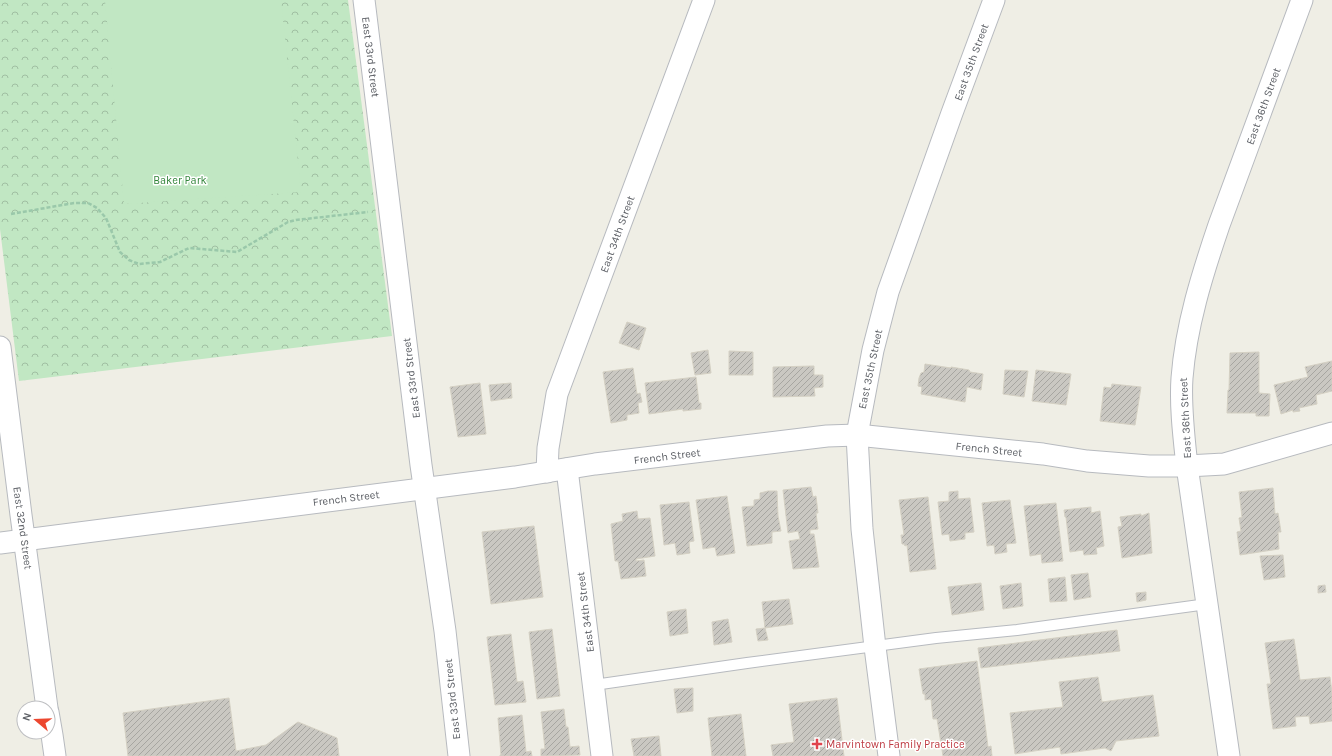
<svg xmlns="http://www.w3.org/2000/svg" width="1332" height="756" font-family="Karla,sans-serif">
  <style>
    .park { fill: url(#park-crowns) }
    .pitch { fill: #c1e7c3 }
    .building { fill: url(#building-hatch); stroke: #d4d0c3 }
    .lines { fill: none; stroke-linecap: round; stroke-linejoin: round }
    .service-casing { stroke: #b7babf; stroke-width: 12 }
    .minor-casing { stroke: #b7babf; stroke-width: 23 }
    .path { stroke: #9ac8aa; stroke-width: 2.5; stroke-dasharray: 4 2; stroke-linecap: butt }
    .service { stroke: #fff; stroke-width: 10 }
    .minor { stroke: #fff; stroke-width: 21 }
    .health-dot { fill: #e0444e; stroke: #fff; stroke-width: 1.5 }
    .labels { text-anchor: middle; stroke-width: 3; stroke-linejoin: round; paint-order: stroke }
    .street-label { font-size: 11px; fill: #5d6066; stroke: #fff }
    .park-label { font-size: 11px; fill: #34863c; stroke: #fff }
    .health-label { font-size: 11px; fill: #be3a42; stroke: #fff; text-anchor: start }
  </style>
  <defs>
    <pattern id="park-crowns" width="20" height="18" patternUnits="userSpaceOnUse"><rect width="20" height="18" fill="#c1e7c3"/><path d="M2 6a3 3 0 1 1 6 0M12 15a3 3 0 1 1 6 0" fill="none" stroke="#a0bfa2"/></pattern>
    <pattern id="building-hatch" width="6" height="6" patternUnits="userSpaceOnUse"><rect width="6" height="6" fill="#cac8c2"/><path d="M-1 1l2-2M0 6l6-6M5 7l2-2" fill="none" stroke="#a7a6a1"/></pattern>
  </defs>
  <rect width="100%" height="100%" fill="#efeee5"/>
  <polygon class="park" points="0,0 348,0 392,336 19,381 0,229"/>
  <polygon class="pitch" points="105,0 281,0 301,192 124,204"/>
  <g class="building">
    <polygon points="627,322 646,328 639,350 619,343"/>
    <polygon points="708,350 711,373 695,375 691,353"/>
    <polygon points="729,351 753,352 753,375 729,375"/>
    <polygon points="1259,352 1259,393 1270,394 1269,416 1256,416 1256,413 1227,413 1228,390 1229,390 1230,353"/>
    <polygon points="1332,361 1332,391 1316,395 1317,404 1299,408 1300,411 1293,412 1293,410 1281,414 1274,385 1308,377 1305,367"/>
    <polygon points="925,364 951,368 951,367 969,370 970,372 983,374 981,390 967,387 965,402 921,394 922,387 918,386 919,378 921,373 924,372"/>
    <polygon points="814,366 814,375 823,375 823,387 814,388 815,396 773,397 773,367"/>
    <polygon points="633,368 637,394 640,393 642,402 638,403 639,413 627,415 627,420 611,423 603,372"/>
    <polygon points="1005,370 1028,371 1024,397 1003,394"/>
    <polygon points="1036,370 1071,374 1066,405 1032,401"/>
    <polygon points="696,377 699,403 701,403 701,409 683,411 683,409 649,414 645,383"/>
    <polygon points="480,383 486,434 458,437 450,387"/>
    <polygon points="511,383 512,398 491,401 489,385"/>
    <polygon points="1112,384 1141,387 1135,425 1100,421 1104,387 1111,388"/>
    <polygon points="811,487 813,497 816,496 818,513 816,513 818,529 810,530 810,534 814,534 819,567 793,569 789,541 800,539 798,531 788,533 783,490"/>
    <polygon points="1273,488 1275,514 1278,513 1281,532 1278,532 1279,549 1240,555 1237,532 1241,531 1239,518 1242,517 1239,492"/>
    <polygon points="768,491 777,491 778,516 781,531 772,532 772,543 747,546 742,507 754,506 754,500 760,499 760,493"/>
    <polygon points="958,491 958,499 970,498 974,532 965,533 965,539 950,541 949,534 942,535 938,502 949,501 949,492"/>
    <polygon points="727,496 735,553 717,556 715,547 703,549 696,500"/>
    <polygon points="928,497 936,569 910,572 907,545 905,546 904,544 902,544 901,535 904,535 899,500"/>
    <polygon points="1010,500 1016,543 1006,544 1007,552 995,554 994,545 987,546 982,503"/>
    <polygon points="689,502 694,541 689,542 690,553 677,555 675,543 664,545 660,505"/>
    <polygon points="1056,503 1063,561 1042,563 1041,554 1030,556 1024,506"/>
    <polygon points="1091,507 1091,513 1100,511 1104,546 1096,548 1097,554 1084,555 1083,550 1070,552 1066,517 1065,517 1064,510"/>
    <polygon points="637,511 638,519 650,518 655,556 636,559 636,561 644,560 646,576 621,579 618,561 615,561 611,524 623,521 622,514"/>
    <polygon points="1149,513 1152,553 1122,558 1118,527 1122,526 1120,517 1141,514 1141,516"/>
    <polygon points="534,526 543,597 491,604 482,532"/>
    <polygon points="1283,555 1285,577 1264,580 1260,556"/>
    <polygon points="1088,573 1091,597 1074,600 1071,575"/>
    <polygon points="1065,577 1067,601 1050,602 1048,579"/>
    <polygon points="981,583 984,610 952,615 948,587"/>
    <polygon points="1021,583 1023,606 1003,609 1000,586"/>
    <polygon points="1325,585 1326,592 1318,593 1318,586"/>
    <polygon points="1146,592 1146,600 1137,602 1136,593"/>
    <polygon points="789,599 793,624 765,628 762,602"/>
    <polygon points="686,609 688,633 670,636 667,612"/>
    <polygon points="728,619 732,642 714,645 712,622"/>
    <polygon points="765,628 768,640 758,641 756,629"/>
    <polygon points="552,629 560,696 537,699 529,632"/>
    <polygon points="1117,630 1120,651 981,668 978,648"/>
    <polygon points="511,634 517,682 523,681 526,702 495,705 487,637"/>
    <polygon points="1294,639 1300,680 1330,677 1332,693 1332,721 1310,724 1309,716 1295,717 1296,726 1273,729 1267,684 1271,684 1265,643"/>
    <polygon points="977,661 988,747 991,746 992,756 943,756 937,719 933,719 931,699 925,700 925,694 923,694 919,669"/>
    <polygon points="1098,677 1102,702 1153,695 1159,736 1116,741 1111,751 1105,748 1061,754 1060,747 1015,754 1010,713 1063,707 1059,682"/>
    <polygon points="693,688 693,711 677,713 674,689"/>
    <polygon points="229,698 236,751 266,745 298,722 337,738 339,756 128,756 123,713"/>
    <polygon points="837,698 844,756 773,756 771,745 794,742 789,704"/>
    <polygon points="564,709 566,727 568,727 570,747 579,746 580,755 541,756 541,749 545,749 541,712"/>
    <polygon points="741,714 746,756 712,756 708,718"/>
    <polygon points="522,715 526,752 531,751 532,756 500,756 500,755 501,755 498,718"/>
    <polygon points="659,736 661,756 634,756 631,739"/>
  </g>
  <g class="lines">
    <defs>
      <polyline id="service" points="594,685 747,663 936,638 1017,630 1207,604"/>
      <g id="minor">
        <polyline points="364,0 421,465 445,631 459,756"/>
        <polyline points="0,347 21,515 47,708"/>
        <polyline points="567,469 602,756"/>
        <polyline points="547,472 548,448 557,394 704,0"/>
        <polyline points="0,543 515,477 595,464 827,436 857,435 1043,454 1087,461 1149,466 1187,466 1224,464 1332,433"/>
        <polyline points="48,712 52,735 55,756"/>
        <polyline points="889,756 875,647 862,529 857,435 873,350 888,292 952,113 994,0"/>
        <path d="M1229,756L1187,466C1184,438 1180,406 1182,378C1186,326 1202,275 1219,225L1302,0"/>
      </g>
    </defs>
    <use href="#service" class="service-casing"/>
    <use href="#minor" class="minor-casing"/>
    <polyline class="path" points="11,214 74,203 88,203 97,208 106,218 120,252 129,260 139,264 160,262 189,248 237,252 288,222 296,220 368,212"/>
    <use href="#service" class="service"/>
    <use href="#minor" class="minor"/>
  </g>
  <path class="health-dot" d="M815 738h4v4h4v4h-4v4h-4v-4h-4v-4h4z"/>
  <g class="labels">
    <g class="street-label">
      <text transform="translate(371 57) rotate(83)" y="4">East 33rd Street</text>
      <text transform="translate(971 62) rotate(-70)" y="4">East 35th Street</text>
      <text transform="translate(1263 106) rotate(-70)" y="4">East 36th Street</text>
      <text transform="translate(617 234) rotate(-70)" y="4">East 34th Street</text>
      <text transform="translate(870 369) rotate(-78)" y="4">East 35th Street</text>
      <text transform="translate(411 378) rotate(-97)" y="4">East 33rd Street</text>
      <text transform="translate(1185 418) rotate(-93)" y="4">East 36th Street</text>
      <text transform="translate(989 449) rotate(6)" y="4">French Street</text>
      <text transform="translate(667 456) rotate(-7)" y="4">French Street</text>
      <text transform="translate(346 498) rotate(-7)" y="4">French Street</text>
      <text transform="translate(23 528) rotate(82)" y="4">East 32nd Street</text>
      <text transform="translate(585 612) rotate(-97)" y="4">East 34th Street</text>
      <text transform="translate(452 699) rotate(-96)" y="4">East 33rd Street</text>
    </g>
    <g class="park-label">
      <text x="180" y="184">Baker Park</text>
    </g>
    <g class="health-label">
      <text x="826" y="748">Marvintown Family Practice</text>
    </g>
  </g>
  <g transform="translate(36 720) rotate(289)"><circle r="19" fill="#ffffff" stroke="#bebfc2"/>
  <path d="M0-3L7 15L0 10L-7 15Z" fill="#ec472f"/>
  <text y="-6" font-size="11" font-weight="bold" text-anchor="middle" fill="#5d6066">N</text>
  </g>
</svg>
